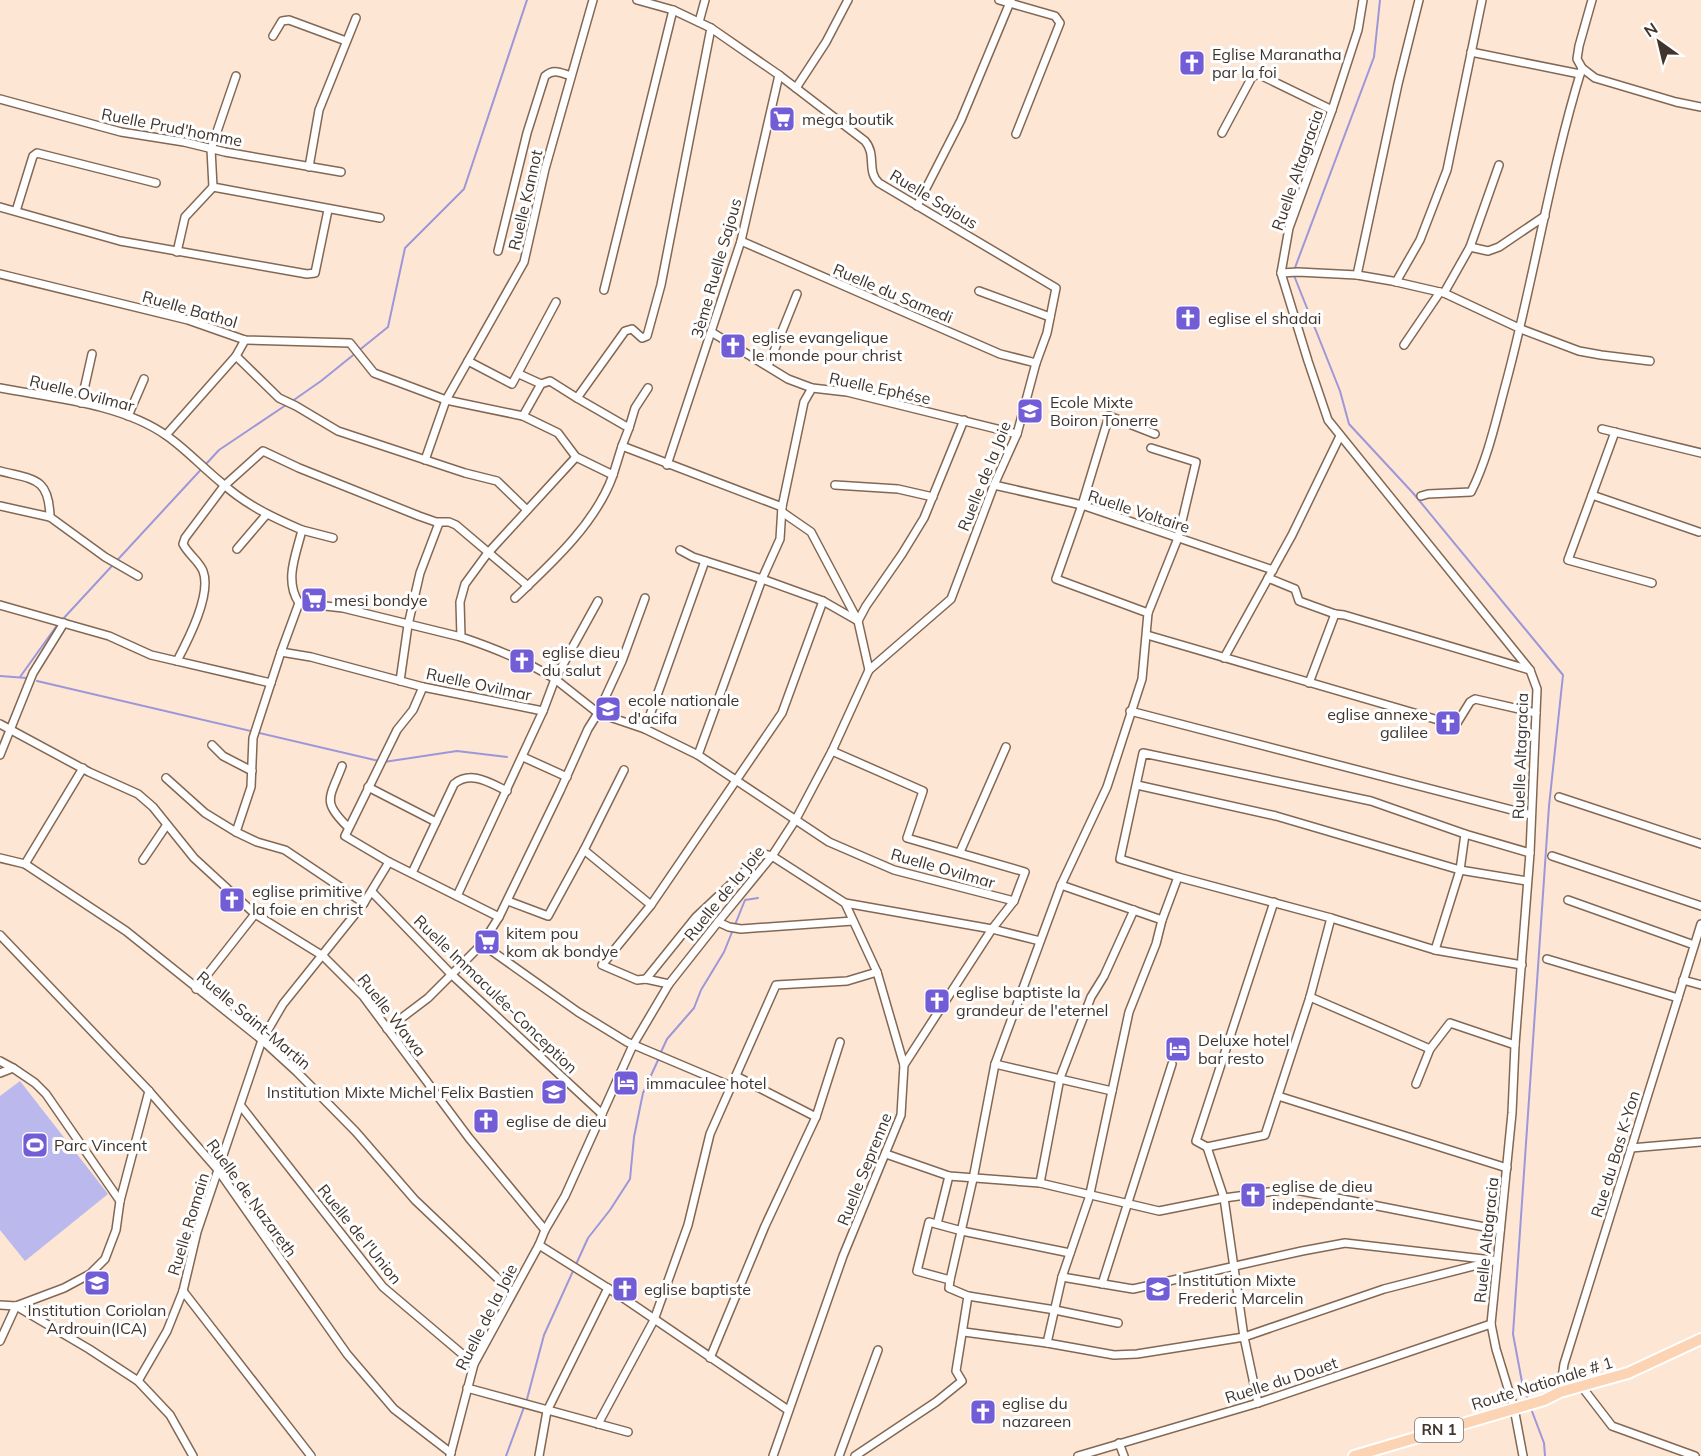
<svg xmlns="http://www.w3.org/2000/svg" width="1701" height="1456" font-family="Mulish,sans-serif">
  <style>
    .park { fill: #bbb8ed }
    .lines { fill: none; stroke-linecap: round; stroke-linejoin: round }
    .stream { stroke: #9c97d8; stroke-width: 2 }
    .minor-casing { stroke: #826854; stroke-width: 10 }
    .primary-casing { stroke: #fff; stroke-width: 14 }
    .minor { stroke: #fff; stroke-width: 7 }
    .primary { stroke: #fcd3b3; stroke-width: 10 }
    .labels { text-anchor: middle; stroke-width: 6; stroke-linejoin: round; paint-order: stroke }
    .shield { fill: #fff; stroke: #79716b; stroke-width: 1.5 }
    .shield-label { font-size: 15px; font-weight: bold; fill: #40342c }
    .poi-label { font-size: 16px; fill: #40342c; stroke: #fff; text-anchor: start }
    .street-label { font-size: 16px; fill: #40342c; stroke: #fff }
  </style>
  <rect width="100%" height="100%" fill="#fee6d4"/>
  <polygon class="park" points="20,1081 108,1194 25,1261 0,1230 0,1096"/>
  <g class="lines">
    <g class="stream">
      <polyline points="1380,0 1374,57 1293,273 1340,391 1349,424 1413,493 1563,675 1549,806 1513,1334 1522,1382 1529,1401"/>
      <polyline points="291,402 321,381 388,327 405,248 464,189 527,0"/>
      <polyline points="62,620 219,450 286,405"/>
      <polyline points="0,676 27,678"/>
      <polyline points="20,677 58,624"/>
      <polyline points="37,681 379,761"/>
      <polyline points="384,762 457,751 507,757"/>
      <polyline points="661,1052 667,1039 694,1008 701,990 724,952 745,900 758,898"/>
      <polyline points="1530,1406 1544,1443 1545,1456"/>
      <polyline points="506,1456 527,1399 544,1335 588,1238 610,1210 630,1179 634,1137 643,1093 659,1058"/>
    </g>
    <defs>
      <g id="minor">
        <polyline points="999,0 1055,16 1060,23 1016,134"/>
        <polyline points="1363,0 1358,30 1332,110 1289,228 1281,273 1308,361 1328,420 1530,670 1537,689 1530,853 1515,1045 1512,1113 1491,1324 1496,1349 1514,1408 1523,1456"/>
        <polyline points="1592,0 1579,46 1577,59 1582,68 1595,78 1676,102 1701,107"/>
        <polyline points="699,22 705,0"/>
        <polyline points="273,36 282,21 289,20 346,41"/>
        <polyline points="1471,52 1580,74"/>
        <polyline points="236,76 211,149 213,187 380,218"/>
        <polyline points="796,88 826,42 848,0"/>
        <polyline points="0,99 121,132 184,142 225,152 341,172"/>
        <polyline points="1222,133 1252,77 1258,74 1332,110"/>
        <polyline points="309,167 319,110 356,18"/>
        <polyline points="917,206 961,120 1011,0"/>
        <polyline points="0,207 120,241 307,274 315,273 328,210"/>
        <polyline points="16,211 33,156 37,153 156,183"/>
        <polyline points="741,241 1000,354 1036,363"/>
        <polyline points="1470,247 1488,251 1499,247 1545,216"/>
        <path d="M498,251L527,133L545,76C554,68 561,73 571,76"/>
        <polyline points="177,252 185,217 213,187"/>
        <polyline points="1281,273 1298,272 1357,275 1392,281 1444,293 1521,329 1579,351 1601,355 1650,361"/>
        <polyline points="0,274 188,320 245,340 350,343 374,373 446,400 523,416 558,433 576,457 613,475 622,446 782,507"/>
        <polyline points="1357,275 1398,84 1419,0"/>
        <polyline points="1396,282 1420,240 1447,170 1482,0"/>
        <polyline points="604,290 673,10"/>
        <polyline points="979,291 1050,317"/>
        <polyline points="1444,293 1470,247 1499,165"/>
        <polyline points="713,333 788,379 812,388 847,392 1017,434"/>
        <polyline points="1404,345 1440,292"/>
        <polyline points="236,356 279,398 296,406 338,431 465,473 497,481 527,510"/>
        <polyline points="468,361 512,384 556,302"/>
        <polyline points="768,366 797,294"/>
        <polyline points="519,374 541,384 550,381 577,398"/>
        <path d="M0,388C53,398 123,404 167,436C187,450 204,469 223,484C246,505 274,518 302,530C296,555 284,580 299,603L281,652L311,657L423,687L543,711L555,679L598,713L645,729L698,755L829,842L894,870L1014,901"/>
        <polyline points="812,388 804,402 782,507 780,539 762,579 823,601 858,621"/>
        <polyline points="81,403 92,354"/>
        <polyline points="128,416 144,379"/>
        <polyline points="523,416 541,384"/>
        <polyline points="629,428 635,408 648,388"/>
        <polyline points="1602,429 1701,453"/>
        <polyline points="166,435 236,356 245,340"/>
        <polyline points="622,446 629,428 577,398 625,331 632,329 642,338 647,336 661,285 711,28"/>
        <path d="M576,457L487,554L465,584L460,602L461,637C494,648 525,660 555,679L598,601"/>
        <polyline points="425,460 446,400 524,262 545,169 593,0"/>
        <polyline points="667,465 741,241 779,75"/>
        <path d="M0,471C34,480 49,477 50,517"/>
        <polyline points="835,485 898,489 933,497"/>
        <polyline points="994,485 1082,505 1273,570"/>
        <polyline points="1592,495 1615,432"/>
        <path d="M1421,496L1428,494L1471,492C1488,458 1496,420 1506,383C1534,279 1550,171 1582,68"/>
        <polyline points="0,506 50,517 105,557 138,576"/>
        <polyline points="782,512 811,532 858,621"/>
        <polyline points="302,530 333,538"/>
        <polyline points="237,549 266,515"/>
        <polyline points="680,550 693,557 762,579 698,755"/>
        <polyline points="1268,578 1295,589 1299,601 1335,614"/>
        <polyline points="1652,583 1568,560 1592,495 1699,532"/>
        <path d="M515,598C552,563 596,523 613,475"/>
        <polyline points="299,603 343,608 461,637"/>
        <polyline points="0,605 109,636 151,655 271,683"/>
        <polyline points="1148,613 1178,538 1196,462 1151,448"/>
        <polyline points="1147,635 1452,724 1457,723 1470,702 1475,699 1536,713"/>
        <polyline points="1224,658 1292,535 1340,436"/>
        <path d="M177,661C188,640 212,594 203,571C199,561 188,554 183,544L185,538L224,486L263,451L299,468L419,516L436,522H449L456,525L528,586"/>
        <polyline points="869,670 858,621 866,606 902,554 924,518 964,420"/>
        <polyline points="400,681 408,625 420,573 439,523"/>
        <polyline points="1309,683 1335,614 1344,615 1530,670"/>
        <polyline points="423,687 413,710 397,730 345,836 389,862 499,917"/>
        <polyline points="1130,711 1531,815"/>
        <polyline points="0,724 89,772 138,794 153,807 194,858 255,914 323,956 363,996 469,1138 545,1230"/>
        <polyline points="645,729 705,561"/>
        <polyline points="212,745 223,756 252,771"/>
        <polyline points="832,751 923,791 907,838 1025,872 1014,901 992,929 904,1065"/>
        <polyline points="0,755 33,673 64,623"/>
        <polyline points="523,757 567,777"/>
        <path d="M342,766C330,798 321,801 348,827"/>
        <polyline points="166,778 205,813 236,832 257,842 285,850 364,903"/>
        <polyline points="1137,785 1276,816 1460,870 1527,881"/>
        <polyline points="368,787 436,822"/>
        <polyline points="1559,797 1701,844"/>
        <polyline points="236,832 251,787 253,738 281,652"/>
        <polyline points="584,850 624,770"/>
        <polyline points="960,852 1006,747"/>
        <polyline points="1552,856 1701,906"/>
        <polyline points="0,858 25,864 126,931 262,1040 297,1072 356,1132 415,1200 512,1292"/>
        <polyline points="143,860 166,826"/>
        <polyline points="25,864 83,768"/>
        <path d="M412,873L454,784C471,770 490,783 507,791"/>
        <polyline points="1061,885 1162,920"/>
        <polyline points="372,892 451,974 602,1114"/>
        <polyline points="457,896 543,711"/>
        <polyline points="1568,900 1694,945"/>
        <polyline points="508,901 548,916 584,850 651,905"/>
        <polyline points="845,903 992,929 1040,941"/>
        <polyline points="718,922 729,927 741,929 853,921"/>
        <polyline points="0,935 149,1091 218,1170 347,1354 394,1409 451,1453"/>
        <polyline points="482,944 578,1012 627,1042 731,1086"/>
        <polyline points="1435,950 1460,870 1465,834"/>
        <polyline points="1547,959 1678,998"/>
        <polyline points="1522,965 1435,950 1331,918 1178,877 1120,859 1143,753 1371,801 1465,834 1530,853"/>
        <polyline points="646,979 696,917 763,854 772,856 845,903 877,972 904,1065 901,1115 843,1256 773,1456"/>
        <polyline points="1683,980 1701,985"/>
        <polyline points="669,984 646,979 637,980 602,965 651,905 782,713 823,601"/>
        <polyline points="196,989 255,914"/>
        <polyline points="1310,997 1430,1049"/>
        <polyline points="387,1029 428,998 482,944 499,917 560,791 588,729 598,713 622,661 645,598"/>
        <polyline points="0,1061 13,1068"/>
        <polyline points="995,1064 1112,1091"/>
        <polyline points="0,1073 13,1068 35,1083 46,1094 120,1201"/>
        <polyline points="736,1076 816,1117"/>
        <polyline points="1416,1084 1430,1049 1450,1023 1515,1045"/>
        <polyline points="1278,1096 1507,1168"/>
        <polyline points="241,1106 383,1287 474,1364"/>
        <polyline points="1207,1147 1265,1135 1310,997 1331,918"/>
        <polyline points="1631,1148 1701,1142"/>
        <polyline points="886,1154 949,1176 1040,1183 1159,1211 1224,1198 1291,1189 1500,1230"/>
        <polyline points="1040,1183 1060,1078 1091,997 1104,976 1134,910"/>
        <polyline points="937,1224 949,1176"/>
        <polyline points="539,1245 622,1297 788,1410"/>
        <polyline points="1062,1277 1133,1289 1302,1251 1345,1243 1492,1260"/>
        <polyline points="950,1280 973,1179 995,1064 1061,885 1107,787 1142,679 1148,613 1056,579 1082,505 1109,416 1155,434"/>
        <polyline points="1102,1284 1172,1064"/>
        <polyline points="183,1291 311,1456"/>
        <polyline points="968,1296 1055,1310 1118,1323"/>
        <polyline points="0,1305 16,1306 89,1349 138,1381 170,1415 193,1456"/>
        <polyline points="16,1306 64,1288 90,1274 105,1259 116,1230 120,1201 149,1091"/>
        <polyline points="964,1332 1047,1343 1114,1355 1137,1354 1244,1337 1384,1289 1497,1260"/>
        <polyline points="0,1341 16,1306"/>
        <polyline points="1047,1343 1062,1277 1089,1198 1129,1012 1156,944 1162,920 1178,877"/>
        <polyline points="710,1358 765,1226 816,1117 840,1042"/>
        <polyline points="138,1381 167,1331 183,1291 197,1232 262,1040 283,1004 364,903 389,862"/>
        <polyline points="1582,1387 1612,1426 1695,1456"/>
        <polyline points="467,1388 628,1432"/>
        <polyline points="1560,1392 1564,1364 1701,924"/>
        <polyline points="1258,1403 1244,1337 1224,1198 1207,1147 1196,1141 1274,902"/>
        <polyline points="598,1424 654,1320 688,1225 710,1134 776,985 847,981 877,972"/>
        <polyline points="1119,1443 1124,1456"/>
        <path d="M450,1456L474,1364L539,1245L545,1230L565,1196L633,1045L669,984L718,922L772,856L796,819L832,751L869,670L951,599L994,485L1017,434L1036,363L1047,333L1056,288L879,183C866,171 877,155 865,141L779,75L711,28L673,10L637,0"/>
        <polyline points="539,1456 547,1411 608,1288"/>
        <polyline points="839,1456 878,1350"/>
        <polyline points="855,1456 936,1402 962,1381 956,1371 968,1296 949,1288 950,1280 917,1271 929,1222 962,1231 1070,1253"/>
        <polyline points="1078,1456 1258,1403 1491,1324"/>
      </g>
      <polyline id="primary" points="1354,1456 1544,1400 1560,1392 1628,1373 1701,1339"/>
    </defs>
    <use href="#minor" class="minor-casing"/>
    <use href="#primary" class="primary-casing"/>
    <use href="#minor" class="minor"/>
    <use href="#primary" class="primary"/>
  </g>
  <defs>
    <symbol id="church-square" viewBox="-11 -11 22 22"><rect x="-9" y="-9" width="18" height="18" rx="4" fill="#735dd7" stroke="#fff"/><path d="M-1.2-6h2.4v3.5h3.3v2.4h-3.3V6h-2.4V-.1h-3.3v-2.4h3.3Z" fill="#fff"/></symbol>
    <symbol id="supermarket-square" viewBox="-11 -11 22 22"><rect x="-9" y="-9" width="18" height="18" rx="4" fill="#735dd7" stroke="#fff"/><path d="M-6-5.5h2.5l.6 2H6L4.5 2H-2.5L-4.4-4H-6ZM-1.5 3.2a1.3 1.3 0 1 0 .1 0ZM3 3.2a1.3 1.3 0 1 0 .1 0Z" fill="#fff"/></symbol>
    <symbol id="school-square" viewBox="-11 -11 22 22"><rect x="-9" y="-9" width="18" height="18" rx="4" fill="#735dd7" stroke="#fff"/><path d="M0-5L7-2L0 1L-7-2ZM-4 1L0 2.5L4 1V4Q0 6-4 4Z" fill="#fff"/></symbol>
    <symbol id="hotel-square" viewBox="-11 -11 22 22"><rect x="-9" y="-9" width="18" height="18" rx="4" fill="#735dd7" stroke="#fff"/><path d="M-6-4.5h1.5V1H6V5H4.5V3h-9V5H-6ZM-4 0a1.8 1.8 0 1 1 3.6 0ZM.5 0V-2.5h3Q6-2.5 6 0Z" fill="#fff"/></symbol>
    <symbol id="stadium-square" viewBox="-11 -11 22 22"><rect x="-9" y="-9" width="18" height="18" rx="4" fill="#735dd7" stroke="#fff"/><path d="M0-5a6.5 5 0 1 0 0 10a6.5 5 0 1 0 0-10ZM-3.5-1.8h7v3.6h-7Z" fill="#fff"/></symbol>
  </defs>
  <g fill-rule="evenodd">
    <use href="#church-square" x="1177" y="48" width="30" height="30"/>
    <use href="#supermarket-square" x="767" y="104" width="30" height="30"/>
    <use href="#church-square" x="1173" y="303" width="30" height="30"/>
    <use href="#church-square" x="718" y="331" width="30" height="30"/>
    <use href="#school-square" x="1015" y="396" width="30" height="30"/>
    <use href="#supermarket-square" x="299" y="585" width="30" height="30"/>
    <use href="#church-square" x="507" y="646" width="30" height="30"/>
    <use href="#school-square" x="593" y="694" width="30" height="30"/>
    <use href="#church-square" x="1433" y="708" width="30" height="30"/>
    <use href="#church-square" x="217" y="885" width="30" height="30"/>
    <use href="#supermarket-square" x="472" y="927" width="30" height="30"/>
    <use href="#church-square" x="922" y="986" width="30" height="30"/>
    <use href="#hotel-square" x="1163" y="1034" width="30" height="30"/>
    <use href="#hotel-square" x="611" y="1068" width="30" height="30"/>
    <use href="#school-square" x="539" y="1077" width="30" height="30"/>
    <use href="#church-square" x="471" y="1106" width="30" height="30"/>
    <use href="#stadium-square" x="20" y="1130" width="30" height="30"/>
    <use href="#church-square" x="1238" y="1180" width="30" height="30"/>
    <use href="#school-square" x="82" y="1268" width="30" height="30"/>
    <use href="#church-square" x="610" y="1274" width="30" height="30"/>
    <use href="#school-square" x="1143" y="1274" width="30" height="30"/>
    <use href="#church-square" x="968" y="1397" width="30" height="30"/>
  </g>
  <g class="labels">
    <rect class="shield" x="1415" y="1418" width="48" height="24" rx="4.5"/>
    <g class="shield-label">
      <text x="1439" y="1435">RN 1</text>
    </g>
    <g class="poi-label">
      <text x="1212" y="60">Eglise Maranatha<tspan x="1212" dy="18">par la foi</tspan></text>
      <text x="802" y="125">mega boutik</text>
      <text x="1208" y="324">eglise el shadai</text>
      <text x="752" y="343">eglise evangelique<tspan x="752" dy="18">le monde pour christ</tspan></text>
      <text x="1050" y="408">Ecole Mixte<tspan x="1050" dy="18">Boiron Tonerre</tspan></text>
      <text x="334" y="606">mesi bondye</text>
      <text x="542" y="658">eglise dieu<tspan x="542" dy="18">du salut</tspan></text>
      <text x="628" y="706">ecole nationale<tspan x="628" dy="18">d'acifa</tspan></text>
      <text x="1428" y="720" text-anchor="end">eglise annexe<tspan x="1428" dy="18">galilee</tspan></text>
      <text x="252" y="897">eglise primitive<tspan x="252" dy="18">la foie en christ</tspan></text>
      <text x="506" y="939">kitem pou<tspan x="506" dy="18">kom ak bondye</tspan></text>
      <text x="956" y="998">eglise baptiste la<tspan x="956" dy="18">grandeur de l'eternel</tspan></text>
      <text x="1198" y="1046">Deluxe hotel<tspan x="1198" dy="18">bar resto</tspan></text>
      <text x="646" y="1089">immaculee hotel</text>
      <text x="534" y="1098" text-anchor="end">Institution Mixte Michel Felix Bastien</text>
      <text x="506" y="1127">eglise de dieu</text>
      <text x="54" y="1151">Parc Vincent</text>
      <text x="1272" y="1192">eglise de dieu<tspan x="1272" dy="18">independante</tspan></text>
      <text x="1178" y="1286">Institution Mixte<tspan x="1178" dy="18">Frederic Marcelin</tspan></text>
      <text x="644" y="1295">eglise baptiste</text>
      <text x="97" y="1316" text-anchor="middle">Institution Coriolan<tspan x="97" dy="18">Ardrouin(ICA)</tspan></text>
      <text x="1002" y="1409">eglise du<tspan x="1002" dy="18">nazareen</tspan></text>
    </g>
    <g class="street-label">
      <text transform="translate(172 127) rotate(11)" y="6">Ruelle Prud'homme</text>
      <text transform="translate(1297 170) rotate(-71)" y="6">Ruelle Altagracia</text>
      <text transform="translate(934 199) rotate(31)" y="6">Ruelle Sajous</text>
      <text transform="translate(525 200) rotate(-77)" y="6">Ruelle Kannot</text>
      <text transform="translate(716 268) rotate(-74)" y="6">3ème Ruelle Sajous</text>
      <text transform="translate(893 293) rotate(23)" y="6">Ruelle du Samedi</text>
      <text transform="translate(190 309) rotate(16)" y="6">Ruelle Bathol</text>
      <text transform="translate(880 388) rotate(12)" y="6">Ruelle Ephése</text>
      <text transform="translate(82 393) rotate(14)" y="6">Ruelle Ovilmar</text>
      <text transform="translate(984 476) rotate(-68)" y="6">Ruelle de la Joie</text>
      <text transform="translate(1139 511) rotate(18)" y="6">Ruelle Voltaire</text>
      <text transform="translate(479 684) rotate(12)" y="6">Ruelle Ovilmar</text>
      <text transform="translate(1520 756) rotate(-88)" y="6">Ruelle Altagracia</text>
      <text transform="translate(943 868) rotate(16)" y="6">Ruelle Ovilmar</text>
      <text transform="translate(724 893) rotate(-51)" y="6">Ruelle de la Joie</text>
      <text transform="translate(496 994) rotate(44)" y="6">Ruelle Immaculée-Conception</text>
      <text transform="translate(392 1015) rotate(52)" y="6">Ruelle Wawa</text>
      <text transform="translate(254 1020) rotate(40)" y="6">Ruelle Saint-Martin</text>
      <text transform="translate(1615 1154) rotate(-73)" y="6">Rue du Bas K-Yon</text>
      <text transform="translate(864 1169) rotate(-68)" y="6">Ruelle Seprenne</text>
      <text transform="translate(252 1198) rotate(54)" y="6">Ruelle de Nazareth</text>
      <text transform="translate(188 1224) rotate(-73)" y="6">Ruelle Romain</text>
      <text transform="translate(360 1234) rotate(51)" y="6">Ruelle de l'Union</text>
      <text transform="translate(1486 1240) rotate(-84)" y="6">Ruelle Altagracia</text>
      <text transform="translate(486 1317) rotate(-63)" y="6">Ruelle de la Joie</text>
      <text transform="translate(1281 1380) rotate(-18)" y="6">Ruelle du Douet</text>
      <text transform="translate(1542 1383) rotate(-17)" y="6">Route Nationale # 1</text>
    </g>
  </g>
  <g transform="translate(1659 42) rotate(326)" stroke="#ffffff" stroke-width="4.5" paint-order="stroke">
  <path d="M0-4.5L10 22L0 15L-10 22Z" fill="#40342c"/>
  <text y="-9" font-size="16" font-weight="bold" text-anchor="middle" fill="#40342c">N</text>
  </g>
</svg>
